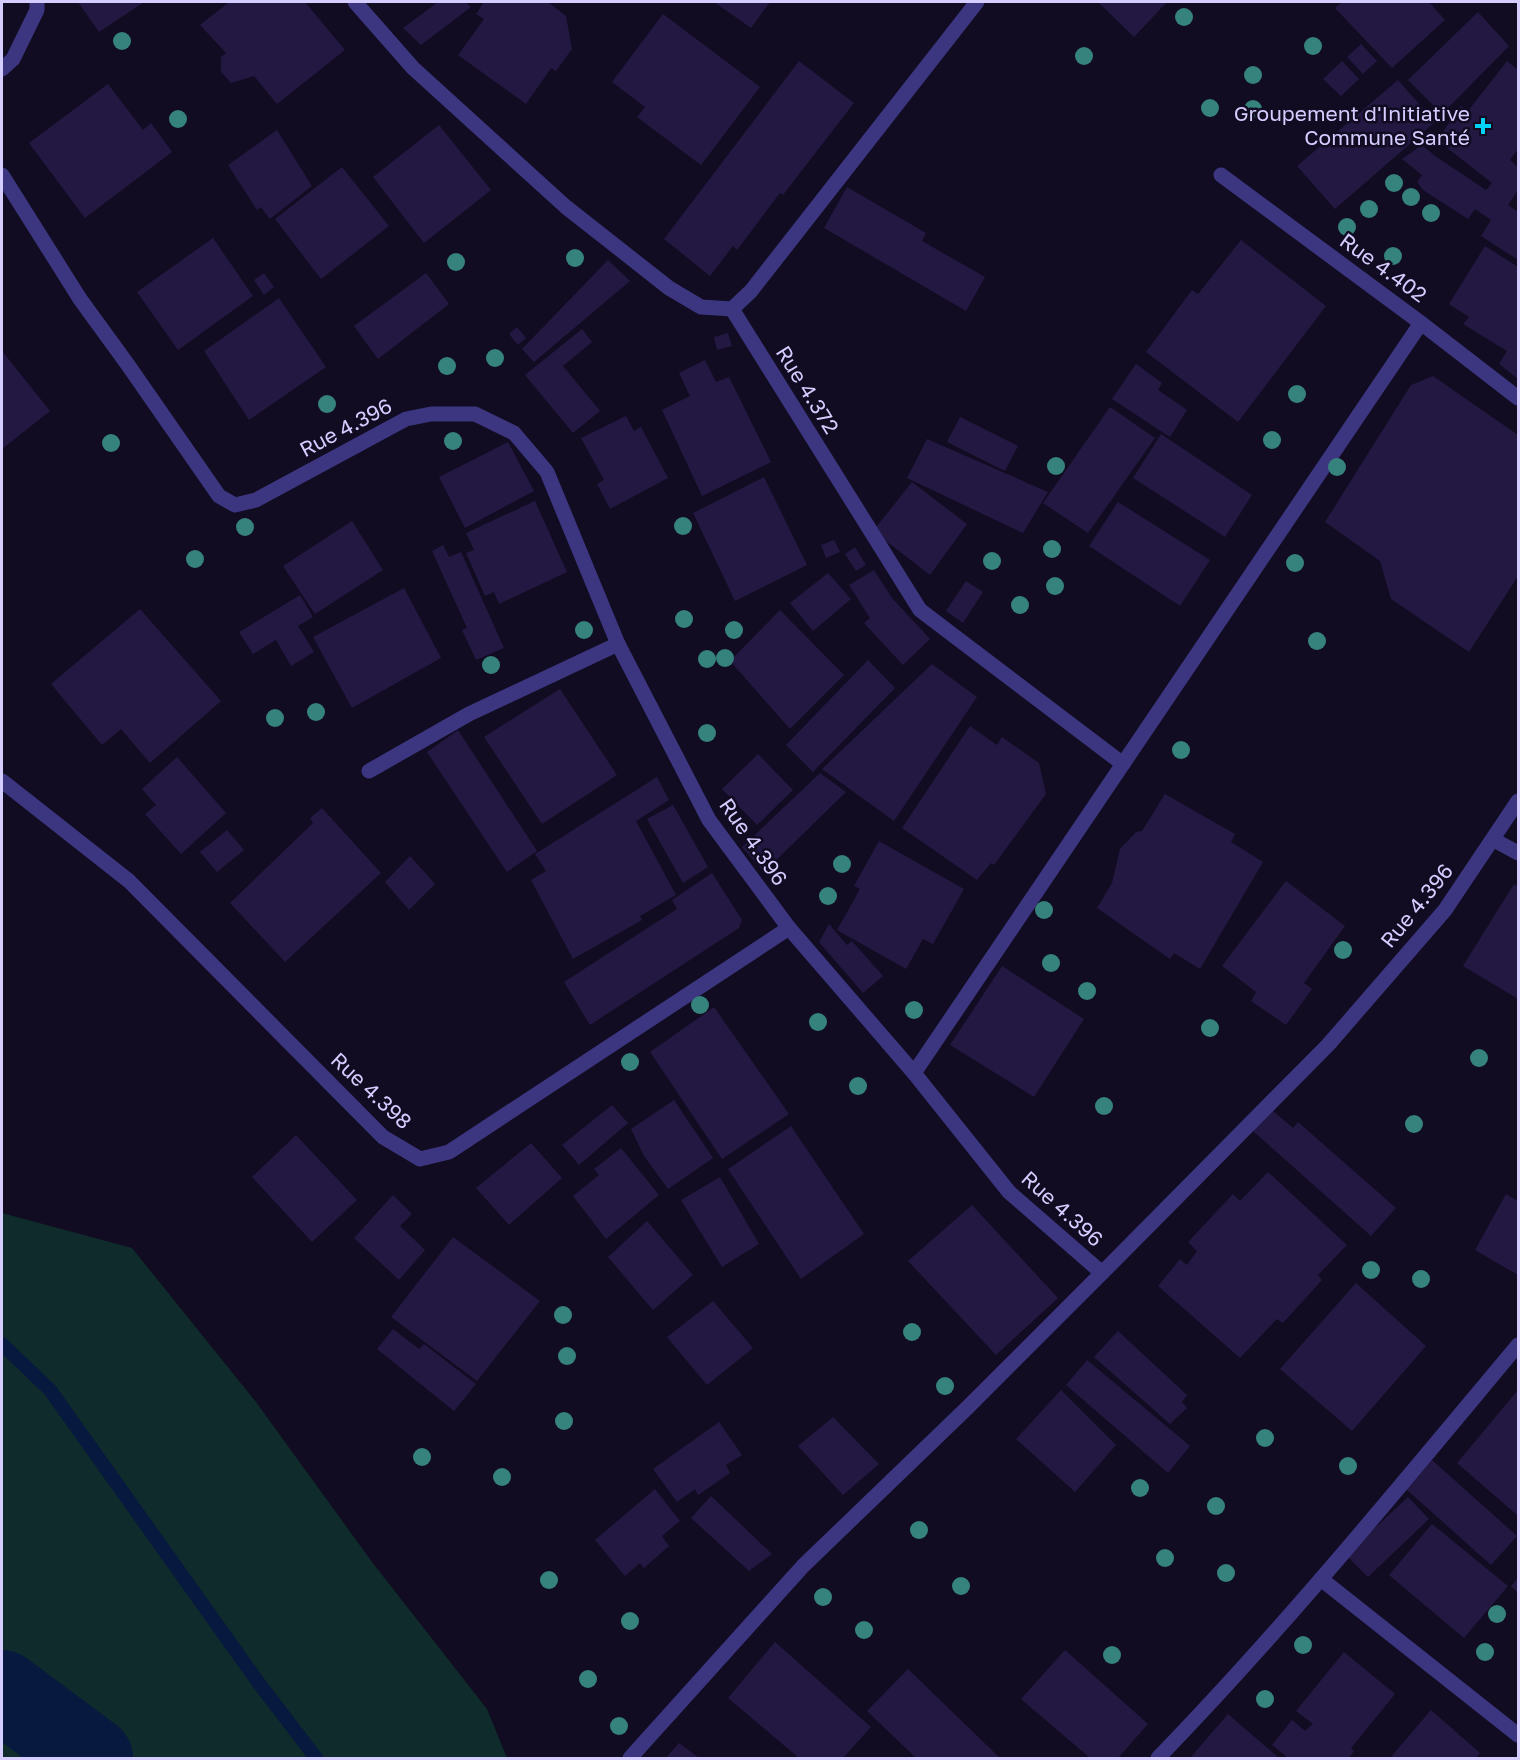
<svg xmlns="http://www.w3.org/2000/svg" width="1520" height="1760" font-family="'Golos Text',sans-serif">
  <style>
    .green { fill: #0f2b2b }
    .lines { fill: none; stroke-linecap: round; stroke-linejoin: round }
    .stream { stroke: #08193f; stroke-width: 14 }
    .river { stroke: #08193f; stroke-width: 82 }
    .building { fill: #231842 }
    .minor { stroke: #3c3681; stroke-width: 15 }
    .tree { fill: #36827c }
    .poi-dot { fill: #00d2f7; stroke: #110c21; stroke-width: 2 }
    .labels { text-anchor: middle; stroke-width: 5; stroke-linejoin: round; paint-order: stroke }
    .poi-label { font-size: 21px; fill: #d5ccff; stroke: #110c21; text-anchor: end }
    .street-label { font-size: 21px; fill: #d5ccff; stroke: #110c21 }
  </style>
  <rect width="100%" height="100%" fill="#110c21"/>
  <polygon class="green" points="2,1213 132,1248 256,1402 372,1562 487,1709 507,1758 2,1758"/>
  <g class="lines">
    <polyline class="stream" points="2,1344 50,1390 258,1682 316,1758"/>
    <polyline class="river" points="2,1691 92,1758"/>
  </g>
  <g class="building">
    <polygon points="78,2 144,2 99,32"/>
    <polygon points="229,2 305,2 345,50 277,104 254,76 231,83 221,72 221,57 226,53 200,25"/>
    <polygon points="438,2 465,2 471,7 421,45 403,28"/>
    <polygon points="484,2 548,2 566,16 572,49 556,71 551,68 526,104 458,55 484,19 476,14"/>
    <polygon points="714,2 770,2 751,28"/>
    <polygon points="1098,2 1167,2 1134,37"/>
    <polygon points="1342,2 1429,2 1445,20 1392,68 1335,8"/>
    <polygon points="1478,12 1509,46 1442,114 1408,80"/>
    <polygon points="663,14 760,87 701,165 637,117 645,107 612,82"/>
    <polygon points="1361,44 1377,61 1363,74 1347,57"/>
    <polygon points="799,61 854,103 783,195 780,193 737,250 733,246 710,276 664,239"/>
    <polygon points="1342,61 1359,79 1341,96 1323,79"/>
    <polygon points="1507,61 1518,70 1518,149 1510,160 1518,167 1518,190 1508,205 1518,212 1518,260 1481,236 1491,220 1475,209 1468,219 1423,190 1417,182 1422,175 1402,159 1422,145 1435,156 1486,190 1492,183 1437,140 1461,106 1468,111"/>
    <polygon points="1398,80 1435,122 1335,209 1297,166"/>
    <polygon points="108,84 143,130 151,123 172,152 85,218 29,143"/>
    <polygon points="439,125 491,190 424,243 373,177"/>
    <polygon points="277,130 312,186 270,219 261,207 257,210 228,165"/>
    <polygon points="342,167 389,226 321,279 275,219"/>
    <polygon points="847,187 926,233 922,241 985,277 966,311 824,228"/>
    <polygon points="213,238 253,296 178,350 137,292"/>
    <polygon points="1241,240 1326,306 1238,422 1146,352 1192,290 1198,294"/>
    <polygon points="1485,246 1518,267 1518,379 1499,364 1507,351 1463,324 1469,317 1449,304"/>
    <polygon points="608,260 630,281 534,362 522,349"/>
    <polygon points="264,273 274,287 264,295 254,280"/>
    <polygon points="426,273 449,304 378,359 354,326"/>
    <polygon points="279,298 326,367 249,420 204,351"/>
    <polygon points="517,327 526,338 518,345 509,334"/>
    <polygon points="582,329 592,342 563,366 600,411 573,433 525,375"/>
    <polygon points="728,333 732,346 717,350 714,337"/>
    <polygon points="2,351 50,411 2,449"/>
    <polygon points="705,360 716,382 729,377 771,462 702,496 662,410 690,396 679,373"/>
    <polygon points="1136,364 1162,383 1158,390 1187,410 1170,437 1112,399"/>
    <polygon points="1433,376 1518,435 1518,576 1469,652 1391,599 1380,561 1325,522 1411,385"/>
    <polygon points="1110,407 1155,438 1088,533 1043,503"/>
    <polygon points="626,416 634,431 641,427 668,478 610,509 597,484 604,480 581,438"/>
    <polygon points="960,417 1018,446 1005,471 947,442"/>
    <polygon points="1161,434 1252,495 1225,537 1133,478"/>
    <polygon points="927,439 1048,492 1023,533 907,478"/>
    <polygon points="508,442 534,491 465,528 439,477"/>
    <polygon points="764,477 807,565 735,601 693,513"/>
    <polygon points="912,482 967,524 930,575 873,531"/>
    <polygon points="535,501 567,572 499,604 494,592 485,596 466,553 474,550 466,533"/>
    <polygon points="1118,502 1210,560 1180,606 1089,546"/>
    <polygon points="352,521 383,570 315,614 283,566"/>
    <polygon points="834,540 840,552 826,558 821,545"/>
    <polygon points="443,545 449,557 461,552 504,648 476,660 462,630 467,628 432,551"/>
    <polygon points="855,547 866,565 856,571 845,554"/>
    <polygon points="874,570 892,598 930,639 903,665 864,623 870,618 849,585"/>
    <polygon points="828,573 851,599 813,631 790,603"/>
    <polygon points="966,581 983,592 963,623 946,611"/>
    <polygon points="404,588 441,658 352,708 313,637"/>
    <polygon points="300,595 313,617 298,626 314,652 291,666 276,640 253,654 239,632"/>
    <polygon points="140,609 221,701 150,763 121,729 102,745 51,684"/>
    <polygon points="780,610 844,675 790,729 730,661"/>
    <polygon points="868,660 895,688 813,772 786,745"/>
    <polygon points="932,664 977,697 894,821 822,769"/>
    <polygon points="560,689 617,775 542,824 484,737"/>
    <polygon points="970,726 997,745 1002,737 1039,763 1046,794 994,865 991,863 977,880 902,828"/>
    <polygon points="458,730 537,851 507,872 427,752"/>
    <polygon points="758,754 793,790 757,825 722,789"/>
    <polygon points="177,757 226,813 181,854 145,814 156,805 142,789"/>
    <polygon points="820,773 846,792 764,872 742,847"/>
    <polygon points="657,777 669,800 636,821 676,895 640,916 642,920 573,959 531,880 546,871 535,854"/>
    <polygon points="1165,794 1235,834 1231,842 1263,862 1200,969 1174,953 1170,959 1097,908 1112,883 1120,849 1136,832 1142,831"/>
    <polygon points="673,805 708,867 683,883 647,819"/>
    <polygon points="322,808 381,873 285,962 230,903 313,823 310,818"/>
    <polygon points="227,830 244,850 217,872 200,852"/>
    <polygon points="879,841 964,889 933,944 923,939 906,969 837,930 860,889 854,886"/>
    <polygon points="410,856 435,884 409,910 385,882"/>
    <polygon points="712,873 742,920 739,928 590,1025 564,982 677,909 672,900"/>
    <polygon points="1286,881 1345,926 1304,983 1312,989 1286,1025 1251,1001 1256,992 1222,966"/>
    <polygon points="1514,884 1518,886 1518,999 1463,966"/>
    <polygon points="829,924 847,945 852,941 883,976 863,993 819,942"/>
    <polygon points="1002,966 1084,1019 1034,1097 950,1045"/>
    <polygon points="714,1007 789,1114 722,1159 650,1052"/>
    <polygon points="674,1100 713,1158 668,1189 644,1156 631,1129"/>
    <polygon points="612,1105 628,1123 579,1165 562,1145"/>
    <polygon points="1273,1111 1293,1128 1298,1122 1396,1208 1371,1236 1253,1131"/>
    <polygon points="791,1126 864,1234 801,1279 728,1169"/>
    <polygon points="296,1135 357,1200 312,1242 252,1177"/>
    <polygon points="531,1143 562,1178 509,1225 476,1188"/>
    <polygon points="621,1148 659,1195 606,1239 573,1196 599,1175 594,1169"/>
    <polygon points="1268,1172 1347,1245 1318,1275 1322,1280 1283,1323 1277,1319 1240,1358 1158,1286 1180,1259 1187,1265 1197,1251 1188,1242 1233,1194 1240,1201"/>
    <polygon points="720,1177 759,1244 722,1267 681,1200"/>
    <polygon points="1506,1194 1518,1201 1518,1275 1475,1250"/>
    <polygon points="393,1195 412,1214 400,1226 425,1250 399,1280 354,1238"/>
    <polygon points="972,1205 1058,1298 996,1355 908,1261"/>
    <polygon points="647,1221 693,1275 653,1310 608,1257"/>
    <polygon points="453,1237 540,1301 477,1381 391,1317"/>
    <polygon points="1356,1283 1426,1346 1352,1431 1280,1369"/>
    <polygon points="713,1301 753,1348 707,1385 667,1337"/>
    <polygon points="393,1329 419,1349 424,1344 476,1384 454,1411 377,1349"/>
    <polygon points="1118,1331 1187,1395 1182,1402 1187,1408 1170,1424 1094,1357"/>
    <polygon points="1087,1360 1190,1446 1168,1473 1066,1385"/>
    <polygon points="1061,1390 1116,1445 1075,1492 1016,1439"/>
    <polygon points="1518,1390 1518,1513 1517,1515 1457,1463"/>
    <polygon points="833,1417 879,1464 843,1495 798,1446"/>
    <polygon points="719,1422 742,1455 726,1465 730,1473 698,1495 695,1489 677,1502 653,1469"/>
    <polygon points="1432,1460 1517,1536 1491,1565 1406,1489"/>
    <polygon points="655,1489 680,1521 662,1536 669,1546 644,1568 640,1563 625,1576 595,1540"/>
    <polygon points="711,1496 772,1554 749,1571 691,1518"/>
    <polygon points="1408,1497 1429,1519 1368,1577 1346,1555"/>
    <polygon points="1432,1524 1508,1586 1464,1638 1389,1575"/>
    <polygon points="1518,1578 1518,1593 1511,1586"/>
    <polygon points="775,1642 871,1727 843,1758 799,1758 728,1698"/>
    <polygon points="1065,1650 1148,1724 1118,1758 1090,1758 1021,1699"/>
    <polygon points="1344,1652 1395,1694 1351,1748 1354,1751 1349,1758 1288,1758 1272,1745 1292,1720 1305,1731 1313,1724 1296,1711"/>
    <polygon points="908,1669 1000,1758 916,1758 867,1711"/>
    <polygon points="1431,1710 1480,1753 1476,1758 1390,1758"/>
    <polygon points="1228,1714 1279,1758 1190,1758"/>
    <polygon points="679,1743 699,1758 666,1758"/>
  </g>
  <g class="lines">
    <g class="minor">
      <polyline points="355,2 413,68 566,207 669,288 701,307 732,309"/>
      <polyline points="977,2 751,291 732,309 920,610 1123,764"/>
      <polyline points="2,69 13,59 37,10 37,2"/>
      <polyline points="2,175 80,299 128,365 219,496 235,505 256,500 406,419 431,414 475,414 514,433 547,472 618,644 709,820 789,928 914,1073 1009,1192 1102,1273 1328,1045 1445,910 1518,801"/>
      <polyline points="1221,175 1421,323 1518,398"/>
      <polyline points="369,771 469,714 618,644"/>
      <polyline points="2,781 129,881 383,1137 420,1159 449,1152 789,928"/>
      <polyline points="1494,840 1518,853"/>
      <polyline points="914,1073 1421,323"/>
      <polyline points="1321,1579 1518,1735"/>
      <polyline points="630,1758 803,1566 967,1408 1102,1273"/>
      <path d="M1158,1758C1285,1627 1401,1485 1518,1345"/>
    </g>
  </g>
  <g class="tree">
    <circle cx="1184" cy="17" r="9"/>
    <circle cx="122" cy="41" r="9"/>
    <circle cx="1313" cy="46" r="9"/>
    <circle cx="1084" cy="56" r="9"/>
    <circle cx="1253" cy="75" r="9"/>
    <circle cx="1210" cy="108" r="9"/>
    <circle cx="1253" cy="109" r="9"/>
    <circle cx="178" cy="119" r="9"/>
    <circle cx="1394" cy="183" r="9"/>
    <circle cx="1411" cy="197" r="9"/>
    <circle cx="1369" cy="209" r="9"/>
    <circle cx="1431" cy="213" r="9"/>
    <circle cx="1347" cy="227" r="9"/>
    <circle cx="1393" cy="256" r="9"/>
    <circle cx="575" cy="258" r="9"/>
    <circle cx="456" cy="262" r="9"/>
    <circle cx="495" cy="358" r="9"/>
    <circle cx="447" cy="366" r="9"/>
    <circle cx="1297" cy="394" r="9"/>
    <circle cx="327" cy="404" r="9"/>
    <circle cx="1272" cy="440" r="9"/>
    <circle cx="453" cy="441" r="9"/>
    <circle cx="111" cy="443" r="9"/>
    <circle cx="1056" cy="466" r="9"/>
    <circle cx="1337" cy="467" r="9"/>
    <circle cx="683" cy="526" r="9"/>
    <circle cx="245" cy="527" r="9"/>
    <circle cx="1052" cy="549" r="9"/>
    <circle cx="195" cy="559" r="9"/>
    <circle cx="992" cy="561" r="9"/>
    <circle cx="1295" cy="563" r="9"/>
    <circle cx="1055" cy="586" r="9"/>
    <circle cx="1020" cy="605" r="9"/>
    <circle cx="684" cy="619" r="9"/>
    <circle cx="584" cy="630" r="9"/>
    <circle cx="734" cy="630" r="9"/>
    <circle cx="1317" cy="641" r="9"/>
    <circle cx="725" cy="658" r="9"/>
    <circle cx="707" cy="659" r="9"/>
    <circle cx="491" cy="665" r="9"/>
    <circle cx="316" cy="712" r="9"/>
    <circle cx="275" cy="718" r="9"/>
    <circle cx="707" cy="733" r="9"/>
    <circle cx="1181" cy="750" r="9"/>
    <circle cx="842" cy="864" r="9"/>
    <circle cx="828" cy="896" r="9"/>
    <circle cx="1044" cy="910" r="9"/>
    <circle cx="1343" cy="950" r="9"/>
    <circle cx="1051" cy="963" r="9"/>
    <circle cx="1087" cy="991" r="9"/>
    <circle cx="700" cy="1005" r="9"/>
    <circle cx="914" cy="1010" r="9"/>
    <circle cx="818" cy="1022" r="9"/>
    <circle cx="1210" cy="1028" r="9"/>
    <circle cx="1479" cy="1058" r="9"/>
    <circle cx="630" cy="1062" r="9"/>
    <circle cx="858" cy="1086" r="9"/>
    <circle cx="1104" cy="1106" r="9"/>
    <circle cx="1414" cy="1124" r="9"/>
    <circle cx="1371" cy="1270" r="9"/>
    <circle cx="1421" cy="1279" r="9"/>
    <circle cx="563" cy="1315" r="9"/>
    <circle cx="912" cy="1332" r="9"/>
    <circle cx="567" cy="1356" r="9"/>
    <circle cx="945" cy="1386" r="9"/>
    <circle cx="564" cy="1421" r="9"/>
    <circle cx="1265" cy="1438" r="9"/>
    <circle cx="422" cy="1457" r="9"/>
    <circle cx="1348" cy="1466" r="9"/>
    <circle cx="502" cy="1477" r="9"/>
    <circle cx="1140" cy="1488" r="9"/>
    <circle cx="1216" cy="1506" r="9"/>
    <circle cx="919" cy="1530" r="9"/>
    <circle cx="1165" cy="1558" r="9"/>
    <circle cx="1226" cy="1573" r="9"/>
    <circle cx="549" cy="1580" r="9"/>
    <circle cx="961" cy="1586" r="9"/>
    <circle cx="823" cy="1597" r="9"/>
    <circle cx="1497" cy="1614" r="9"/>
    <circle cx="630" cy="1621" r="9"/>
    <circle cx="864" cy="1630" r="9"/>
    <circle cx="1303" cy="1645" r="9"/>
    <circle cx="1485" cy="1652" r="9"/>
    <circle cx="1112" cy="1655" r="9"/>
    <circle cx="588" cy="1679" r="9"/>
    <circle cx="1265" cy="1699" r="9"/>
    <circle cx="619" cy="1726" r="9"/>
  </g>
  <path class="poi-dot" d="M1480 117h6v6h6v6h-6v6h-6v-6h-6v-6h6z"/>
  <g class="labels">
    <g class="poi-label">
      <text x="1470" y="121">Groupement d'Initiative<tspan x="1470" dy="24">Commune Santé</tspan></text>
    </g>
    <g class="street-label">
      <text transform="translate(1383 268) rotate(36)" y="7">Rue 4.402</text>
      <text transform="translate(807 390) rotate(58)" y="7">Rue 4.372</text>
      <text transform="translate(346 428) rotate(-28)" y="7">Rue 4.396</text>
      <text transform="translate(753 842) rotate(55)" y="7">Rue 4.396</text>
      <text transform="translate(1417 906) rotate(-51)" y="7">Rue 4.396</text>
      <text transform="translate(371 1091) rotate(43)" y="7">Rue 4.398</text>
      <text transform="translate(1062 1209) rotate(42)" y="7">Rue 4.396</text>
    </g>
  </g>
  <rect width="1520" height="1760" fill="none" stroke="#d5ccff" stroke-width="6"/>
</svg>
